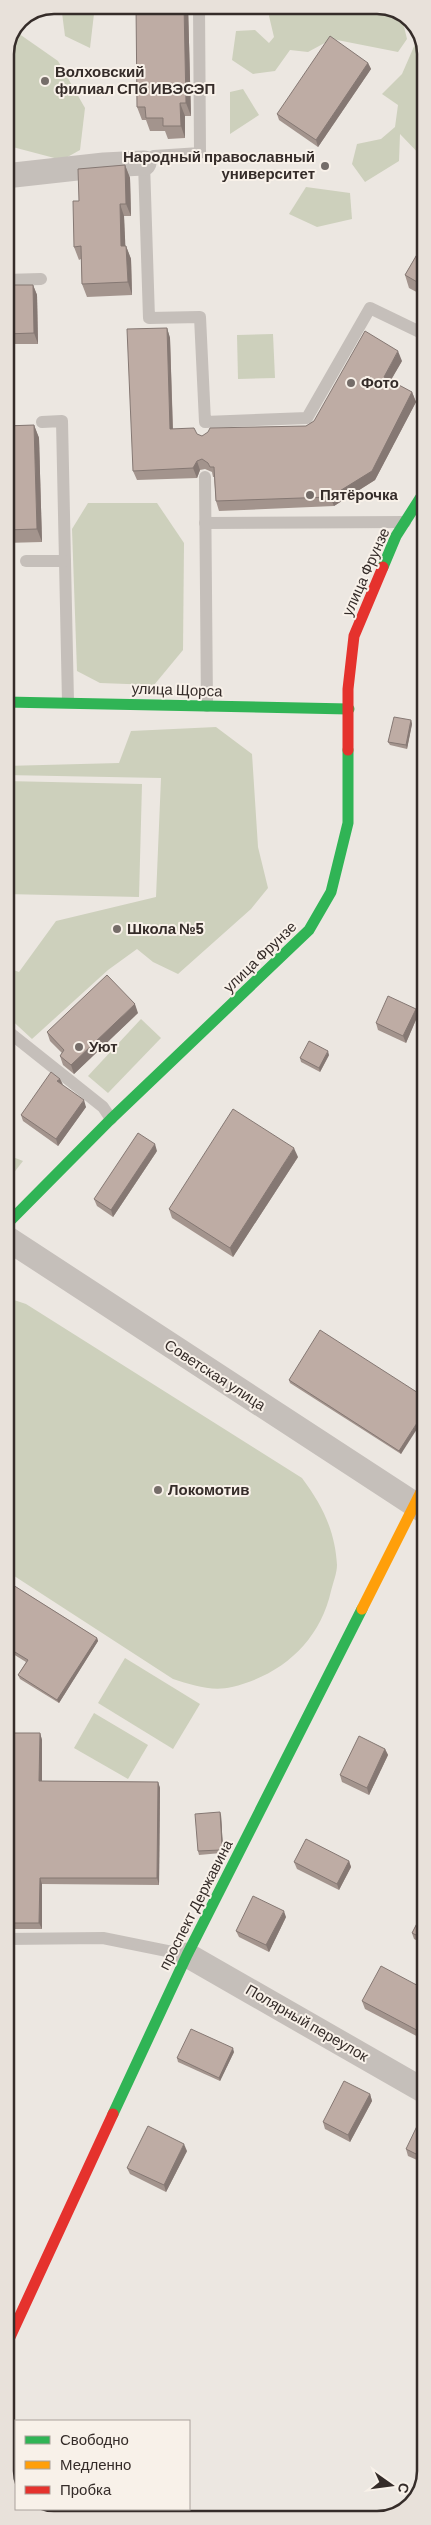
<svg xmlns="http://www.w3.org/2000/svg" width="431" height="2525" font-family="Barlow,sans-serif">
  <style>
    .green { fill: #cdd0bc }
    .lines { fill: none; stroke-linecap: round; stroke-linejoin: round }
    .lane { stroke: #c5bfba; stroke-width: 12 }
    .street { stroke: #c5bfba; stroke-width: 25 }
    .fast { stroke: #30b455; stroke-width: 11 }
    .slow { stroke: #ff9f0a; stroke-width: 11 }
    .jam { stroke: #e5322d; stroke-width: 11 }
    .wall { fill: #a3948d }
    .shaded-wall { fill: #857873 }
    .building { fill: #beaca4; stroke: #857873 }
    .poi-dot { fill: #756d69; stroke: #f8f1e9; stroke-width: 2 }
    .labels { text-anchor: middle; stroke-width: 4; stroke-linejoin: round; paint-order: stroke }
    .poi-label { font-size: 15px; font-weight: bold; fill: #352c29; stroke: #f8f1e9; text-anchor: start }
    .street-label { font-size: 15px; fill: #352c29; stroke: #f8f1e9 }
    .rim { fill: none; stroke: #352c29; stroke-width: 2.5 }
  </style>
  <rect width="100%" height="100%" fill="#ece7e1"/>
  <g class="green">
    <polygon points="61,5 95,5 90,48 65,36"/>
    <polygon points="273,5 383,5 401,14 407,39 398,52 332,39 308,52 290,50 275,71 253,74 232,60 236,31 255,30 269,43 274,37 269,16"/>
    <polygon points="15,31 58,61 85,108 80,150 62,160 5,145 5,54"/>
    <polygon points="419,35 426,48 426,161 400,134 399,161 365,182 352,164 357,144 381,139 395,127 398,105 382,94 402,74"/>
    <polygon points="243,89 259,115 230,134 230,92"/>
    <polygon points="306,187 350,193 352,219 317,227 289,214"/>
    <polygon points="273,334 275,378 238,379 237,335"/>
    <polygon points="88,503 157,503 184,543 183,650 154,685 100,683 77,671 72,529"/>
    <polygon points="216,727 252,754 258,847 268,888 251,909 178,974 153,962 137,949 108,970 32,1039 5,1014 5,967 19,972 56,921 156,897 161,778 5,775 5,766 119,763 131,731"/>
    <polygon points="5,781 142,784 139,897 5,894"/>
    <polygon points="141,1019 161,1038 108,1093 88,1076"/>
    <polygon points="5,1154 23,1161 5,1184"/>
    <path d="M5,1297L26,1304L302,1478C322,1505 335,1530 337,1565C337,1573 333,1583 331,1591C320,1641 282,1675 232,1687C212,1692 192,1685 173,1679L5,1570Z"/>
    <polygon points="125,1658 200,1704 173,1749 98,1703"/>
    <polygon points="94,1713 148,1745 128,1779 74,1748"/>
  </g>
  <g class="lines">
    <g class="lane">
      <polyline points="199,5 200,153 154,156 144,163 149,318 200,317 205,422 307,418 370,308 426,335"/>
      <polyline points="5,280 41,279"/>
      <polyline points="42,422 62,421 68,702"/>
      <polyline points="205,477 207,706"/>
      <polyline points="205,523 405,522"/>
      <polyline points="26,561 65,561"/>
      <polyline points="5,1029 103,1107 111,1119"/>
      <polyline points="5,1939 103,1938 187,1955"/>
    </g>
    <g class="street">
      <polyline points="5,176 104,165 144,163"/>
      <polyline points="5,1237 426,1512"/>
      <polyline points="187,1955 426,2092"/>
    </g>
    <g class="fast">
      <polyline points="383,567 396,536 426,489"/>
      <polyline points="5,702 349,709"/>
      <polyline points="5,1226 111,1119 309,930 331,892 348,823 348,750"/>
      <polyline points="113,2114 187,1955 362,1609"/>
    </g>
    <polyline class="slow" points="362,1609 426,1482"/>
    <g class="jam">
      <polyline points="348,750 348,689 354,636 383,567"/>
      <polyline points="5,2348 113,2114"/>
    </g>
  </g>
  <g class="wall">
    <polygon points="188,5 191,116 185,116 185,138 168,139 165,131 150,131 146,120 142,120 137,107"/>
    <polygon points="368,63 371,69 318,147 279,120 277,114"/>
    <polygon points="125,165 130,178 131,216 124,216 125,246 126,246 131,259 132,295 87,297 82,284 81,259 79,260 74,247 79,201"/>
    <polygon points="426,239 426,297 409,288 405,275"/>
    <polygon points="5,285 33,285 37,295 38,344 5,344"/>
    <polygon points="167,328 170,338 173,429 202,436 306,426 314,421 402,361 390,381 412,392 416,402 375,480 334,506 219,511 216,501 214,477 213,477 212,472 205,469 200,470 197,478 137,480 133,471"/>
    <polygon points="34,425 39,438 42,542 5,543 5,426"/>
    <polygon points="411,720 412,724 407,749 390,745 388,742"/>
    <polygon points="416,1009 418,1015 406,1043 378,1030 376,1023"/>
    <polygon points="138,1013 74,1074 63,1065 60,1056 62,1053 50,1041 47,1032"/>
    <polygon points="329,1055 320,1072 301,1062 300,1058"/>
    <polygon points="60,1079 63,1085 86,1107 58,1146 23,1121 21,1115"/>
    <polygon points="157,1151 113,1217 97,1206 94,1199"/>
    <polygon points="298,1157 233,1257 172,1218 169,1209"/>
    <polygon points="289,1380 426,1398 401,1454 290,1383"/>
    <polygon points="426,1571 426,1597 420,1594 418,1587"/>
    <polygon points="5,1580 97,1638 98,1641 59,1703 20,1679 18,1675 26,1662 5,1649"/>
    <polygon points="426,1728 426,1746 424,1745 421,1739"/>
    <polygon points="5,1733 40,1733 42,1740 42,1781 158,1782 160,1788 159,1885 42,1884 42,1929 5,1929"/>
    <polygon points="385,1749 388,1755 369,1795 342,1782 340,1775"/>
    <polygon points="221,1815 223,1848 221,1853 199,1855 198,1851"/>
    <polygon points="349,1861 351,1867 339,1890 297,1869 294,1862"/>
    <polygon points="426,1906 426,1945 414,1939 412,1933"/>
    <polygon points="286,1917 269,1952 239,1937 236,1931"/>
    <polygon points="426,1990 426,2041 365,2009 362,2001"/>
    <polygon points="234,2052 220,2081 178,2062 177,2058"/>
    <polygon points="370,2094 372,2101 350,2142 325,2129 323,2122"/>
    <polygon points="426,2128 426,2164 408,2156 406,2149"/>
    <polygon points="187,2151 166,2192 130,2174 127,2168"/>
  </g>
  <g class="shaded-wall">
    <polygon points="184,5 188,5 191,116 186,103"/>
    <polygon points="368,63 371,69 318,147 316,140"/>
    <polygon points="180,103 185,116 185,138 181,126"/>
    <polygon points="125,165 130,178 131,216 126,204"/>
    <polygon points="120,204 124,216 126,259 121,246"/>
    <polygon points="126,246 131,259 132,295 128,282"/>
    <polygon points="33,285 37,295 38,344 34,333"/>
    <polygon points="167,328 170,338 173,438 170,429"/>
    <polygon points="398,351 402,361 387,387 384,377"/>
    <polygon points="412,392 416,402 375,480 334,506 330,497"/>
    <polygon points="34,425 39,438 42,542 37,529"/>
    <polygon points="197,461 200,470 197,478 193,468"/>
    <polygon points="411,720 412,724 407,749 406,745"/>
    <polygon points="135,1004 138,1013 74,1074 71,1065"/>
    <polygon points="416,1009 418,1015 406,1043 403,1036"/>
    <polygon points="328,1051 329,1055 320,1072 319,1068"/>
    <polygon points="60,1079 63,1085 57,1081"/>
    <polygon points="84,1100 86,1107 58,1146 56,1139"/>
    <polygon points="155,1144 157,1151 113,1217 111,1210"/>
    <polygon points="294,1148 298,1157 233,1257 230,1248"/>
    <polygon points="426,1409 426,1415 401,1454 399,1451"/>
    <polygon points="97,1638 98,1641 59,1703 57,1700"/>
    <polygon points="40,1733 42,1740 42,1788 39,1781"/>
    <polygon points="385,1749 388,1755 369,1795 367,1788"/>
    <polygon points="158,1782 160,1788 159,1885 157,1878"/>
    <polygon points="220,1812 221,1815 223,1848 221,1853 220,1850"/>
    <polygon points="349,1861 351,1867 339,1890 337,1884"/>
    <polygon points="40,1878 42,1884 42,1929 39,1923"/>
    <polygon points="284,1911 286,1917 269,1952 266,1945"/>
    <polygon points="233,2048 234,2052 220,2081 219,2078"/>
    <polygon points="370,2094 372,2101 350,2142 348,2135"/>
    <polygon points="184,2144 187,2151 166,2192 164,2185"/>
  </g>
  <g class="building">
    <polygon points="136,5 184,5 186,103 180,103 181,126 163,126 163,118 146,118 145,107 137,107"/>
    <polygon points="330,36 368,63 316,140 277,114"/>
    <polygon points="125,165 126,204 120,204 121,246 126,246 128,282 82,284 81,246 74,247 73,201 79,201 78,169"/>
    <polygon points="426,239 426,287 405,275"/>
    <polygon points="5,285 33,285 34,333 5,334"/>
    <polygon points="167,328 170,429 194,428 197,434 202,436 208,432 210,428 306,426 314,421 365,331 398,351 384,377 412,392 372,471 330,497 216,501 214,467 210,467 208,463 202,459 197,461 193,468 133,471 127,329"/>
    <polygon points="34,425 37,529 5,530 5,426"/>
    <polygon points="394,717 411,720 406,745 388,742"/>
    <polygon points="107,975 135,1004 71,1065 60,1056 64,1050 47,1032"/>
    <polygon points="388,996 416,1009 403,1036 376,1023"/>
    <polygon points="309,1041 328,1051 319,1068 300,1058"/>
    <polygon points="51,1072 60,1079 57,1081 84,1100 56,1139 21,1115"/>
    <polygon points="233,1109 294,1148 230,1248 169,1209"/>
    <polygon points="138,1133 155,1144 111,1210 94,1199"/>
    <polygon points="320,1330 426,1398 426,1409 399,1451 289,1380"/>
    <polygon points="426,1571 426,1591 418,1587"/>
    <polygon points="5,1580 97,1638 57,1700 18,1675 28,1660 5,1646"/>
    <polygon points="426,1728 426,1741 421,1739"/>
    <polygon points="5,1733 40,1733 39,1781 158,1782 157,1878 40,1878 39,1923 5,1923"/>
    <polygon points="359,1736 385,1749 367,1788 340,1775"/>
    <polygon points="220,1812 222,1845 220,1850 198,1851 195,1814"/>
    <polygon points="306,1839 349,1861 337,1884 294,1862"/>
    <polygon points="253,1896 284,1911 266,1945 236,1931"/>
    <polygon points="426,1906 426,1940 412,1933"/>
    <polygon points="381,1966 426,1990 426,2035 362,2001"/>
    <polygon points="191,2029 233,2048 219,2078 177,2058"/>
    <polygon points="344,2081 370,2094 348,2135 323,2122"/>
    <polygon points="418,2124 426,2128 426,2159 406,2149"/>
    <polygon points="148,2126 184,2144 164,2185 127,2168"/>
  </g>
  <g class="poi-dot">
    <circle cx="45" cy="81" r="5"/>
    <circle cx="325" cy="166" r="5"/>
    <circle cx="351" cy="383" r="5"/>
    <circle cx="310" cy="495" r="5"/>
    <circle cx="117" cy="929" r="5"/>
    <circle cx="79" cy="1047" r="5"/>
    <circle cx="158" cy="1490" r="5"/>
  </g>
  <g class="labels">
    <g class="poi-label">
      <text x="55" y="77">Волховский<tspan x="55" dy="17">филиал СПб ИВЭСЭП</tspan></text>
      <text x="315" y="162" text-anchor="end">Народный православный<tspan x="315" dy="17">университет</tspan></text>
      <text x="361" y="388">Фото</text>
      <text x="320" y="500">Пятёрочка</text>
      <text x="127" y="934">Школа №5</text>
      <text x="89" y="1052">Уют</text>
      <text x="168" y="1495">Локомотив</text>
    </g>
    <g class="street-label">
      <text transform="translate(366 572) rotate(-66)" y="5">улица Фрунзе</text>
      <text transform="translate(177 690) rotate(2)" y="5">улица Щорса</text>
      <text transform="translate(260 957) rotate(-44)" y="5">улица Фрунзе</text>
      <text transform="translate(215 1375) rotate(33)" y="5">Советская улица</text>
      <text transform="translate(196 1905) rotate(-63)" y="5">проспект Державина</text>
      <text transform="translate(307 2023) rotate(30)" y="5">Полярный переулок</text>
    </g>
  </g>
  <path d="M0 0H431V2525H0ZM54 14H377A40 40 0 0 1 417 54V2471A40 40 0 0 1 377 2511H54A40 40 0 0 1 14 2471V54A40 40 0 0 1 54 14Z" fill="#e8e1da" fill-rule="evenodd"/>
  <path class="rim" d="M54 14H377A40 40 0 0 1 417 54V2471A40 40 0 0 1 377 2511H54A40 40 0 0 1 14 2471V54A40 40 0 0 1 54 14Z"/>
  <rect x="15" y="2420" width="175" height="90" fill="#f8f1e9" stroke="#aaa29c"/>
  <rect x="25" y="2436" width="25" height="8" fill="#30b455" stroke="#aaa29c"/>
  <text x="60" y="2445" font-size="15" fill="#352c29">Свободно</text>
  <rect x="25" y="2461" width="25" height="8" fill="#ff9f0a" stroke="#aaa29c"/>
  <text x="60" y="2470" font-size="15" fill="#352c29">Медленно</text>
  <rect x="25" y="2486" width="25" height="8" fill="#e5322d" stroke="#aaa29c"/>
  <text x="60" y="2495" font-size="15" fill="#352c29">Пробка</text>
  <g transform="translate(391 2485) rotate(104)" stroke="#f8f1e9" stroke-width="4" paint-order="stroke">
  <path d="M0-4L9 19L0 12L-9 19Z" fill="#352c29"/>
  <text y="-8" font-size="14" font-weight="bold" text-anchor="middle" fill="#352c29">С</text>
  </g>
</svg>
